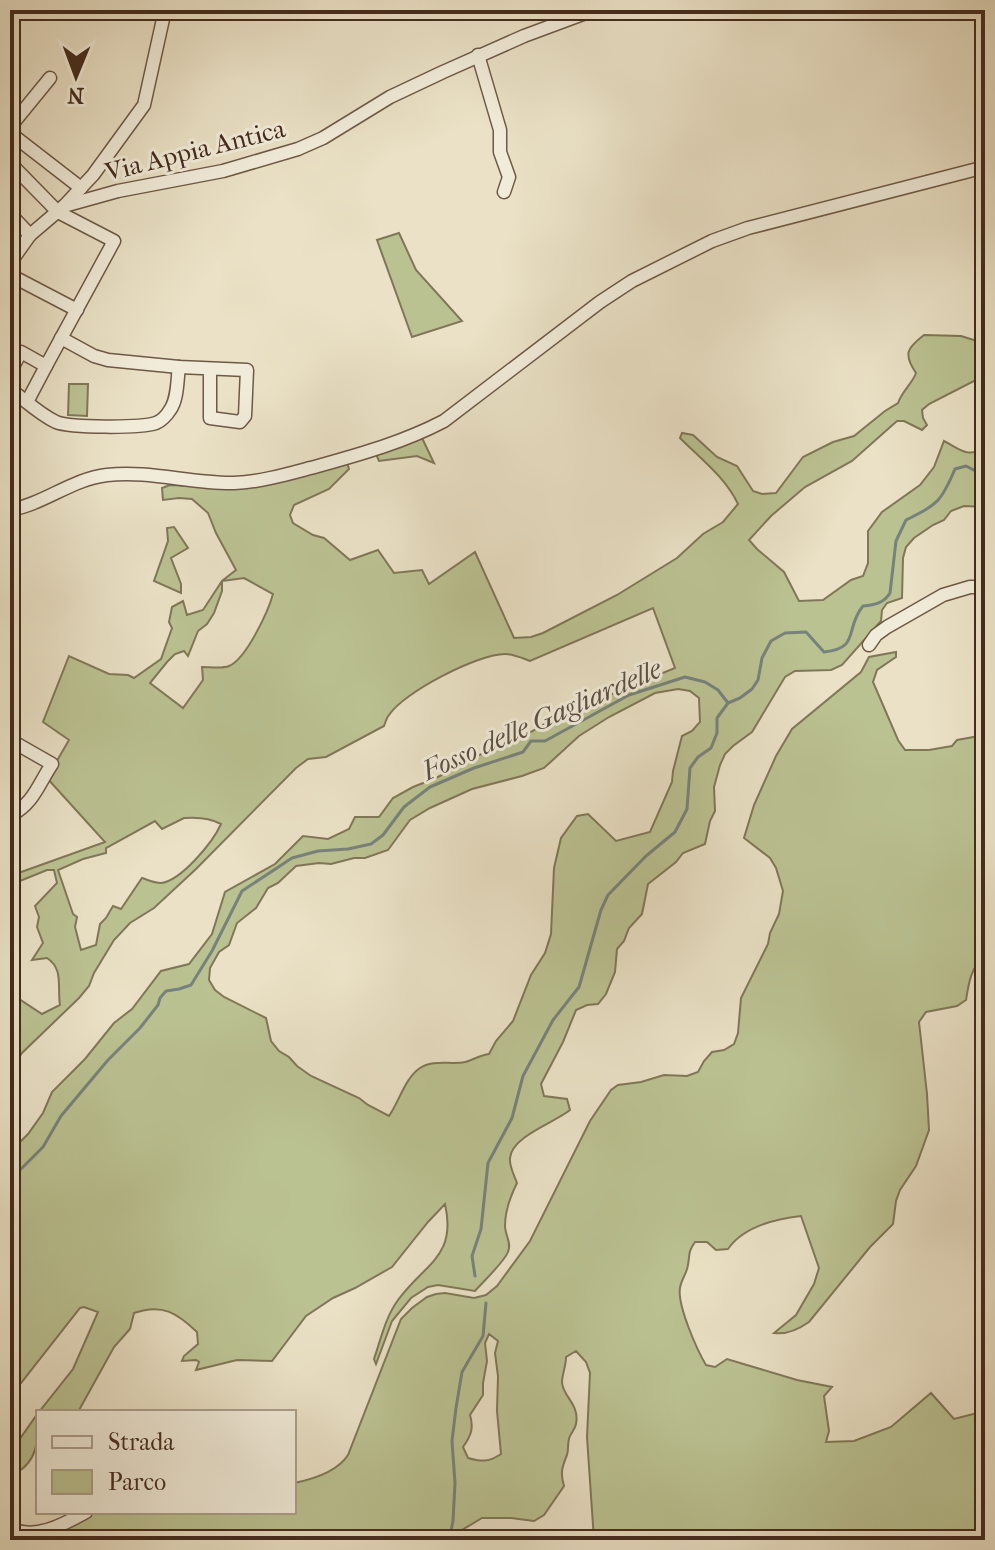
<svg xmlns="http://www.w3.org/2000/svg" width="995" height="1550" font-family="'IM FELL French Canon',serif">
  <style>
    .green { fill: #bbc292; stroke: #807758; stroke-width: 2; fill-rule: evenodd }
    .lines { fill: none; stroke-linecap: round; stroke-linejoin: round }
    .stream { stroke: #78827c; stroke-width: 3 }
    .minor-casing { stroke: #6e5947; stroke-width: 15 }
    .minor { stroke: #f1ecda; stroke-width: 12 }
    .labels { text-anchor: middle; stroke-width: 6; stroke-linejoin: round; paint-order: stroke }
    .street-label { font-size: 26px; fill: #442c1d; stroke: #f1ecda }
    .water-label { font-size: 28px; font-style: italic; fill: #5a5045; stroke: #f1ecda }
  </style>
  <rect width="100%" height="100%" fill="#eae1c6"/>
  <filter id="stains"><feTurbulence type="fractalNoise" baseFrequency=".0025" numOctaves="4"/><feColorMatrix values="0 0 0 0 .2 0 0 0 0 .09 0 0 0 0 .02 0 0 0 .5 -.17"/></filter>
  <radialGradient id="worn" r=".72"><stop offset=".6" stop-color="#630" stop-opacity="0"/><stop offset="1" stop-color="#630" stop-opacity=".3"/></radialGradient>
  <g class="green">
    <polygon points="399,233 416,270 462,321 412,337 377,240"/>
    <path d="M924,335L961,336L977,341H985V370L978,379L929,404L922,410L923,418L927,425L922,430L904,421H897L852,461L805,487L771,516L749,540L757,549L784,572L799,601L823,600L851,580L863,576L868,563V531L882,512L920,485L934,467L944,441C960,449 968,459 985,447V507L964,506L951,511L944,520L933,525L914,538L906,547L903,558L902,598L887,603L882,610L881,621L842,665L831,670L795,671L785,677L752,732L733,746L725,754L720,765L714,787L715,811L710,821L705,844L683,853L676,862L648,884L642,914L629,928L624,941L617,949L615,972L606,994L598,1004L587,1005L576,1010L563,1042L541,1084L544,1096L567,1099L570,1110C554,1123 512,1136 510,1158C509,1166 514,1175 517,1183C510,1197 505,1210 505,1226C505,1235 512,1243 508,1252C504,1262 483,1282 475,1291L438,1285L428,1287L411,1298L392,1321L376,1364L374,1359C381,1339 385,1318 398,1300C425,1263 457,1257 445,1204L428,1222L392,1267L355,1288L333,1298L306,1316L272,1361L237,1360L196,1370L199,1362L196,1360L182,1361L184,1356L198,1344L197,1332C177,1313 162,1303 134,1313L130,1329L114,1347L78,1412H39L73,1369L98,1312L84,1307L80,1308L10,1397V1152L28,1134L43,1113L52,1092L85,1059L114,1023L132,1009L161,971L189,964L212,934L225,892L275,864L303,836L328,839L349,829L355,817H379L393,798L413,787L436,778L477,756L520,738L561,715L675,668L653,608L530,661C522,658 514,654 505,654C478,654 404,692 389,715C387,717 385,723 384,726L326,757L308,759L296,768L196,869L154,908L130,923L114,940L94,973L89,986L79,998L22,1053L10,1070V1008L16,997L42,1014L60,1005C57,987 64,969 47,958L32,960L43,943L37,927L39,917L35,906L57,883L54,870H47L10,885V876L105,842L47,778L69,740L43,722L69,656L109,674L128,675L134,678L161,659L172,628L169,622L172,607L183,601L187,615L203,610L222,581L236,570L216,533L208,513L192,499L179,498L163,500L162,488L170,485L239,488L347,463L349,469L329,489L294,505L290,515L293,523L313,535L324,538L350,560L378,550L394,573L422,570L429,584L475,552L514,638L531,637L543,633L617,595L677,558L703,534L723,522L738,504C725,477 701,459 680,438L682,433L693,435L717,457L737,466L753,491L762,494L776,493L803,457L833,442L854,436L885,411L898,403C902,391 912,384 916,373C903,354 907,348 924,335ZM244,578L273,594C268,612 246,659 229,666C222,669 210,667 202,667L203,680L183,708L150,683L167,662L175,654L184,651L188,656L198,631L207,624L214,613L222,591V581ZM678,689L690,691L699,698L700,722L692,731L682,736L673,771L672,782L650,832L616,841L588,814L577,816L561,838L554,868L551,934L545,953L531,975L513,1021L496,1041L489,1054C480,1055 473,1060 465,1062C451,1065 433,1059 420,1068C405,1078 399,1102 389,1116L368,1105L359,1098L311,1076L297,1066L289,1057L279,1051L271,1041L266,1018L224,997L215,990L209,980L210,968L219,952L229,945L237,923L256,908L268,888L278,883L296,866L319,863L331,864L354,858H365L388,850L410,820L430,808L472,789L522,776L544,768L579,736L609,717L655,693ZM184,818C196,817 210,818 221,824C213,842 181,881 161,883C154,883 148,880 142,878L121,909L113,906L106,918L100,924L96,945L81,950L75,927L77,917L73,914L58,870L83,859L106,853V848L155,821L162,829Z"/>
    <polygon points="69,384 88,384 87,416 68,415"/>
    <polygon points="422,438 434,463 417,456 379,461 376,454"/>
    <polygon points="174,527 188,548 171,558 181,584 181,593 154,581 168,541 167,528"/>
    <path d="M896,652V657L877,670L873,682L898,740L905,750H929L952,746L957,740L985,735V955C971,968 969,981 966,1000L957,1006L926,1012L919,1022L927,1094L929,1130L916,1166L900,1190L896,1201L893,1224L870,1247L809,1322C799,1329 787,1335 774,1333L796,1315L814,1284L819,1268L801,1216C775,1219 743,1227 728,1249L716,1250L707,1242H695C688,1252 690,1253 688,1265C687,1273 681,1280 680,1288C677,1305 697,1350 706,1365L715,1367L727,1359L797,1380L832,1387L824,1396L829,1431L826,1442L854,1441L891,1427L931,1393L954,1419L985,1411V1540H594L587,1437L590,1373L586,1362L576,1351L566,1357C566,1366 562,1375 562,1382C562,1396 580,1404 576,1424C575,1429 572,1432 570,1436C567,1442 569,1449 567,1455C562,1467 560,1473 564,1486L544,1515L534,1521L511,1518H482L462,1530L459,1540H147L137,1538L135,1540H10V1532L23,1536L92,1512H294V1483C314,1479 337,1472 348,1455L401,1319L412,1308L427,1297L436,1294L445,1293L474,1298L486,1295L497,1286L530,1241L590,1121L611,1090L618,1085L641,1082L664,1075L687,1076L698,1072L704,1061L712,1052L724,1050L734,1044L738,1033L741,998L768,944L770,933L779,914L783,891L776,868L770,858L744,838L754,805L776,756L792,729L861,672L869,657ZM489,1334L498,1341L495,1353L498,1376L497,1411L501,1454C489,1462 482,1462 468,1458L463,1447C471,1436 474,1428 470,1415L483,1395V1383L487,1361L485,1343Z"/>
    <path d="M38,1413C38,1438 39,1462 14,1474L10,1485V1453Z"/>
  </g>
  <g class="lines">
    <g class="stream">
      <polyline points="10,1180 43,1147 61,1116 108,1060 140,1028 158,1005 160,998 166,991 179,989 191,985 212,951 242,891 292,858 318,851 348,849 371,844 383,835 404,807 430,787 474,768 523,752 531,741 545,741 629,695 685,677 705,682 718,690 728,703"/>
      <path d="M475,1276L472,1256L481,1229L488,1163L512,1118L523,1076L553,1020L579,987L601,910L608,895L646,856L675,832L687,809L690,768L698,757L711,748L717,733V718L728,703L740,698L752,689L758,680L762,658L771,641L785,633L806,632L824,652C861,648 844,629 863,606C875,605 884,603 890,593L896,541L906,520C938,504 941,502 955,469L966,466L985,476"/>
      <polyline points="449,1540 453,1521 455,1483 452,1441 456,1408 462,1372 483,1336 486,1303"/>
    </g>
    <defs>
      <g id="minor">
        <polyline points="478,55 500,130 500,152 509,177 504,192"/>
        <polyline points="10,127 50,78"/>
        <polyline points="10,133 81,188"/>
        <polyline points="10,163 58,212 114,241 46,366"/>
        <polyline points="64,206 118,191 223,171 298,149 323,138 390,97 443,72 524,36 594,10"/>
        <polyline points="10,214 30,235"/>
        <polyline points="10,263 30,235 64,206 93,175 144,105 165,10"/>
        <polyline points="10,275 77,310"/>
        <polyline points="61,338 94,356 108,360 179,367 247,370 245,416 240,422 210,418 210,369"/>
        <polyline points="10,372 21,352 46,366 27,402"/>
        <path d="M10,389C25,400 39,414 56,422C71,428 141,428 156,423C161,421 167,415 170,410C178,399 177,380 179,367"/>
        <path d="M10,510C44,504 72,479 107,475C149,470 192,484 234,483C262,482 291,473 318,466C361,454 404,442 444,421L600,302L632,281L712,241L748,228L985,167"/>
        <polyline points="869,645 876,635 887,627 943,595 970,587 985,587"/>
        <path d="M10,740L52,764C38,785 34,803 10,816"/>
        <path d="M10,1528C35,1541 64,1524 86,1512"/>
      </g>
    </defs>
    <use href="#minor" class="minor-casing"/>
    <use href="#minor" class="minor"/>
  </g>
  <g class="labels">
    <g class="street-label">
      <text transform="translate(195 150) rotate(-14)" y="9">Via Appia Antica</text>
    </g>
    <g class="water-label">
      <text transform="translate(541 719) rotate(-24)" y="10">Fosso delle Gagliardelle</text>
    </g>
  </g>
  <rect width="995" height="1550" fill="none" stroke="#eae1c6" stroke-width="40"/>
  <rect x="12" y="12" width="971" height="1526" fill="none" stroke="#442c1d" stroke-width="4"/>
  <rect x="20" y="20" width="955" height="1510" fill="none" stroke="#442c1d" stroke-width="2"/>
  <rect x="36" y="1410" width="260" height="104" fill="#f1ecda" stroke="#ac9f8e" stroke-width="2"/>
  <rect x="52" y="1436" width="40" height="12" fill="#f1ecda" stroke="#ac9f8e" stroke-width="2"/>
  <text x="108" y="1450" font-size="24" fill="#442c1d">Strada</text>
  <rect x="52" y="1470" width="40" height="24" fill="#bbc292" stroke="#ac9f8e" stroke-width="2"/>
  <text x="108" y="1490" font-size="24" fill="#442c1d">Parco</text>
  <g transform="translate(76 76) rotate(181)" stroke="#f1ecda" stroke-width="6" paint-order="stroke">
  <path d="M0-6L14 30L0 20L-14 30Z" fill="#442c1d"/>
  <text y="-12" font-size="22" font-weight="bold" text-anchor="middle" fill="#442c1d">N</text>
  </g>
  <rect width="100%" height="100%" filter="url(#stains)"/>
  <rect width="100%" height="100%" fill="url(#worn)"/>
</svg>
